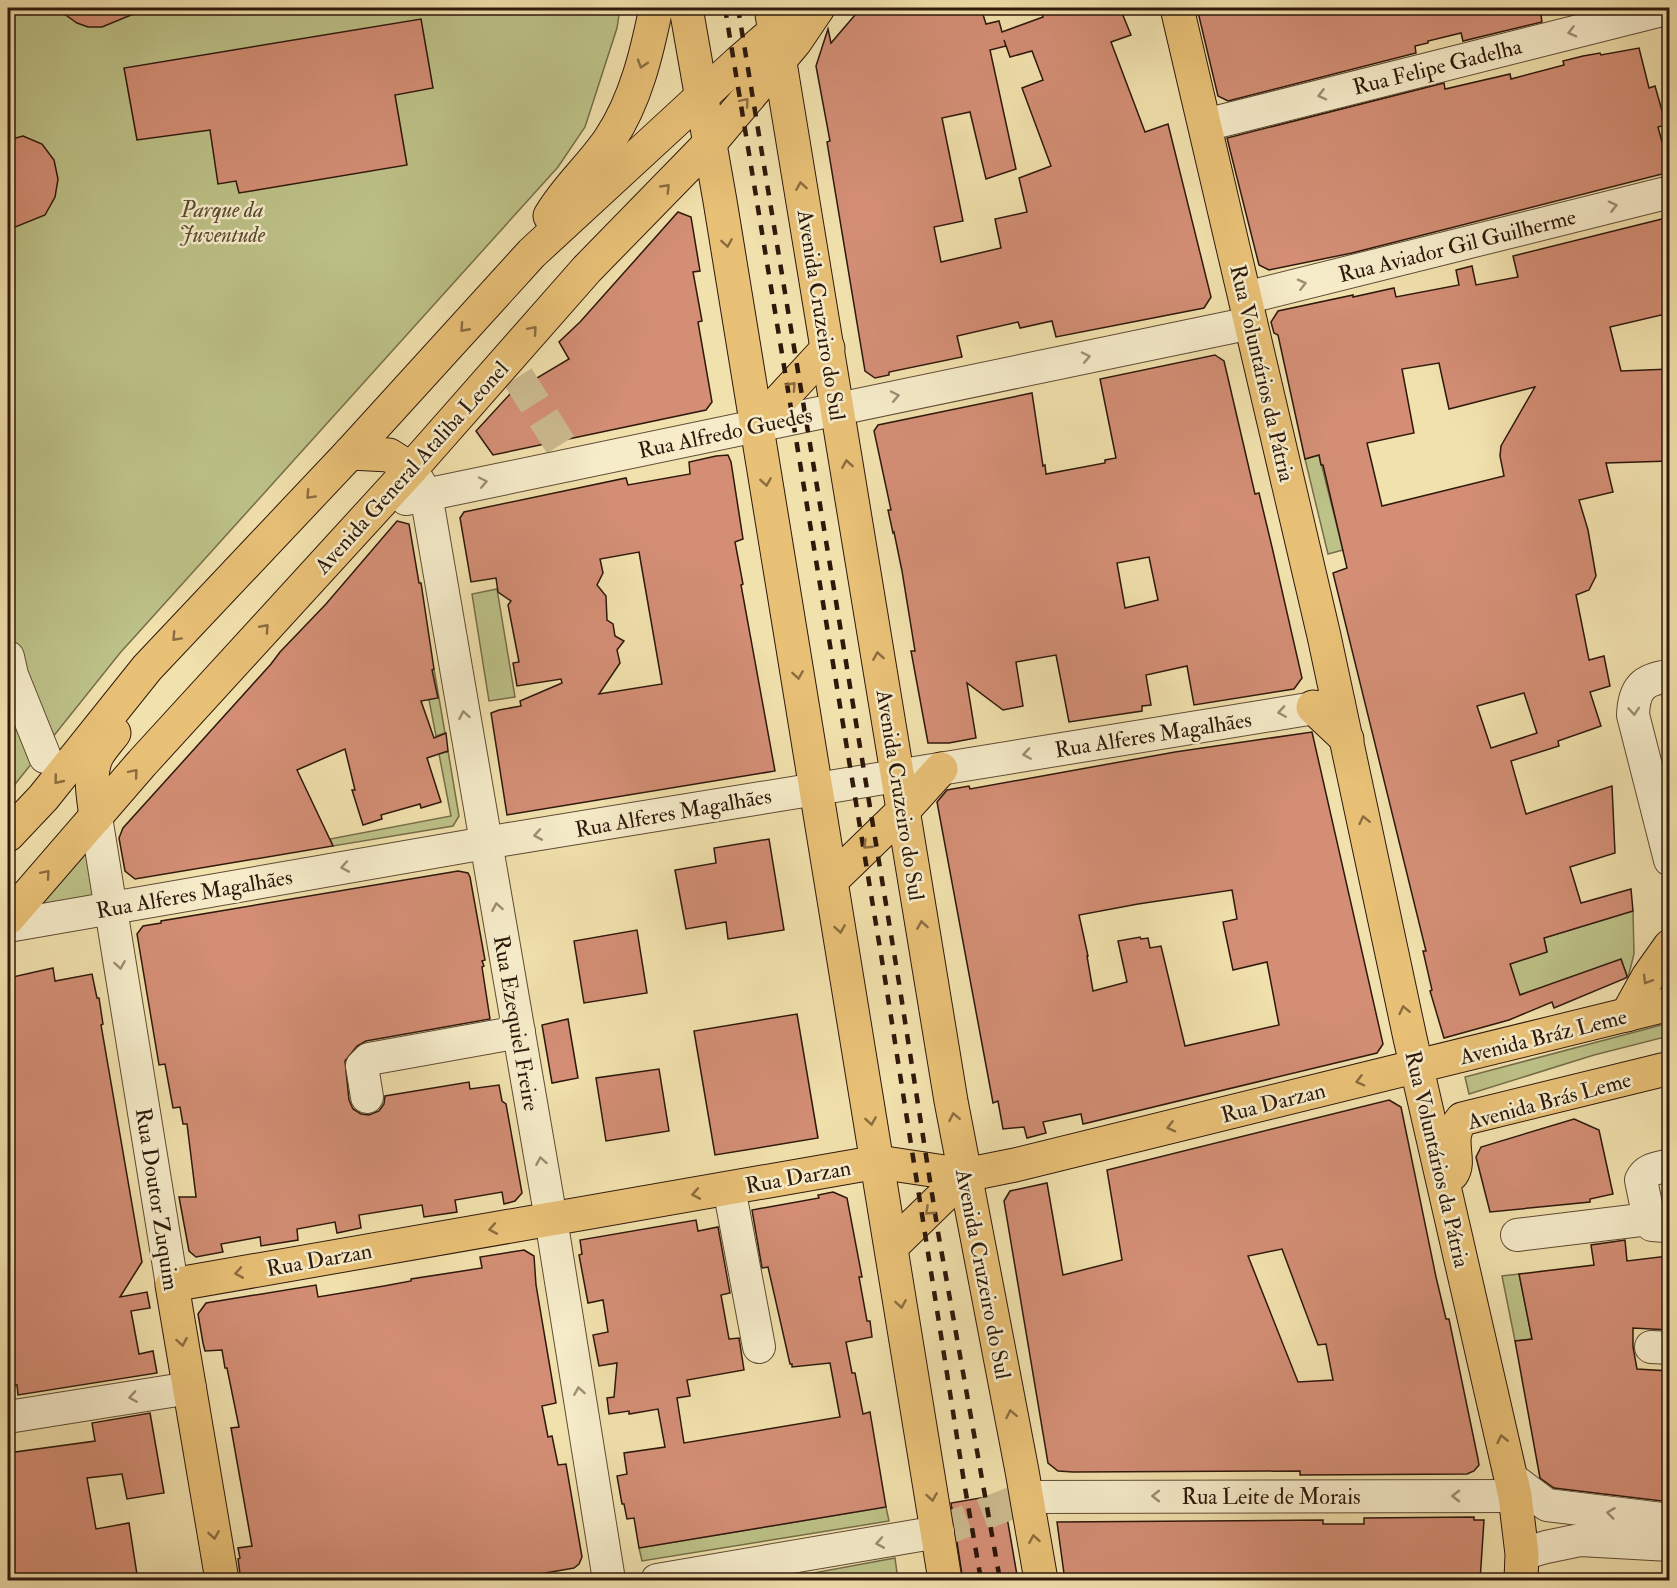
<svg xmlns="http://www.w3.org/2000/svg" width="1677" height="1588" font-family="'IM FELL Double Pica',serif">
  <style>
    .green { fill: #bdc288; stroke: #766d4a; stroke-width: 1.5 }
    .building { fill: #d38e75; stroke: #2e180b; stroke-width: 1.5; fill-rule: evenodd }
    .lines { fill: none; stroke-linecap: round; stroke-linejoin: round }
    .minor-tunnel { stroke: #cab98d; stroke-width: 32; stroke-dasharray: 32 16; stroke-linecap: butt }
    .minor-casing { stroke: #5f4a34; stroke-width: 34 }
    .major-casing { stroke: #2e180b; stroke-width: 35 }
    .minor { stroke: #f6ecca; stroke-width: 32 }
    .major { stroke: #e8c076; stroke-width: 33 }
    .rail { stroke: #2e180b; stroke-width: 4.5; stroke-dasharray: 10 10; stroke-linecap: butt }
    .oneway { stroke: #9c8d74 }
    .oneway2 { stroke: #8b6c40 }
    .labels { text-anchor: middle; stroke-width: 5; stroke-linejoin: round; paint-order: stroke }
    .street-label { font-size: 22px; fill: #2e180b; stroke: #f6ecca }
    .park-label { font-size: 22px; font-style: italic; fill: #594b30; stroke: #f6ecca }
  </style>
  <rect width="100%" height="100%" fill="#f1e1ad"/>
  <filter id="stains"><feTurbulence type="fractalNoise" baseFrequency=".00333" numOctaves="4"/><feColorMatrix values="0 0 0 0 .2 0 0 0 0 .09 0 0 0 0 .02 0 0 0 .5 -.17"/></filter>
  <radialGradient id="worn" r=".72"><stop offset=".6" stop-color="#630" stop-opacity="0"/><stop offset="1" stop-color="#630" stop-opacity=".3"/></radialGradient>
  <g class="green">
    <polygon points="8,8 620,8 617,28 585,127 558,167 120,653 8,793"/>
    <polygon points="1319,455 1343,550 1328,554 1305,459"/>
    <polygon points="497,589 515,697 489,701 472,594"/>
    <polygon points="434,669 445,733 436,736 424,674"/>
    <polygon points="448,751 459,816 453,826 333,846 330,839 451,816 439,754"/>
    <polygon points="93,828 106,904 9,922"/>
    <polygon points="1633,911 1634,954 1628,978 1621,960 1507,999 1514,976 1510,964 1547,952 1544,938"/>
    <polygon points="1669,1023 1669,1036 1594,1055 1469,1094 1465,1077"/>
    <polygon points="1519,1274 1532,1339 1515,1341 1502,1276"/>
    <polygon points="886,1507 889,1521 642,1561 639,1548"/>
    <polygon points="895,1558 898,1580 786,1580 786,1578"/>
  </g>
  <g class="building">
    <polygon points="56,8 148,8 102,27 88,27 77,23"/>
    <path d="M861,8H981L986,24L999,21L1002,32L1043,17L1039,8H1120L1131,35L1111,42L1145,132L1168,124L1211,297L1204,308L1056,337L1052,321L1020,328L1018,322L957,336L962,357L889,372V375L875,378L865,371L827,142L830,141L816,66L828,29L831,43ZM1004,40L1010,57L1032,51L1043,80L1022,88L1051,166L1019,178L1027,212L995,219L1001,248L941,262L934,227L963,221L942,118L970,112L986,179L1016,169L990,50L1006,46Z"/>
    <polygon points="1197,8 1540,8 1542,22 1463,41 1461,33 1428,41 1428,43 1415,46 1416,53 1228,101 1218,96"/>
    <polygon points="421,19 433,88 395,95 407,165 239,193 236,181 218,184 210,130 137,140 124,68"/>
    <polygon points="1639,48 1649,88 1655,86 1666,125 1658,127 1670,172 1352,253 1269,270 1259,265 1227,138 1444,83 1445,89 1510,74 1511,79 1564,65 1563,61 1583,56 1600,53 1601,55"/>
    <polygon points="23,136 42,144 54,160 58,179 55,197 45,215 8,230 8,140"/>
    <polygon points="678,212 691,217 700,271 693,272 702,321 698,322 712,402 706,410 493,455 476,431 510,394 569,359 559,342 580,322"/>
    <path d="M1670,217V313L1610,327L1621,371L1670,369V461L1606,463L1613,492L1579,500L1588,530L1596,576L1589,590L1576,595L1589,660L1604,656L1610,686L1590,692L1601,726L1558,741L1559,746L1511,761L1526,814L1612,786L1615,853L1570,867L1581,903L1631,889L1633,911L1544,938L1547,952L1510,964L1520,995L1621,959L1627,976L1626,978L1554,1008L1552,1002L1509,1020L1444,1038L1430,991L1432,990L1423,951H1426L1333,573L1347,568L1323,465H1321L1319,455L1305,459L1278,335L1274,333L1271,322L1278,311L1353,295V297L1394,288L1396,297L1459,285L1456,270L1472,266L1476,285L1518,277L1513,256ZM1439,363L1449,409L1535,387L1501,446L1500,456L1504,476L1382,506L1367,443L1414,433L1402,369ZM1524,693L1537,733L1491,748L1477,706Z"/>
    <path d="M1215,355L1224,361L1255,494L1259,493L1272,547L1302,678L1294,689L1194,705L1187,666L1146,675L1151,705L1142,706V711L1069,722L1056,655L1016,662L1023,706L1003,710L967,683L976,738L949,743H928L911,651H915L902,571L894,532L893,533L888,510H891L874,431L878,425L1032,393L1043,466L1045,465L1046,474L1105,463V460L1116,458L1100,379ZM1149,557L1158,600L1125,608L1117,563Z"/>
    <path d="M728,455L731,462L743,539L735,542L743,584L741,585L775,771L507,815L491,713L499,710L521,706L520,701L562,683L561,679L517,686L513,663L519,662L508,605L511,601L498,592L496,578L471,582L460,518L464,512L626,478L628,485L690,474L689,462L716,456ZM639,552L662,684L599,694L620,663L617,650L624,641L615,636L613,624L607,620L606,596L597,585L603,573L600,559Z"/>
    <polygon points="397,521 409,524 419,583 421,583 434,669 432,670 438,698 421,701 434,738 446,733 448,751 427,758 441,802 421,808 420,804 381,815 382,819 363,825 352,790 355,790 345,749 297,770 333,846 135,879 125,871 119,838 123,828 271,664 280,652 326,604"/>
    <path d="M1312,732L1383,1044L1377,1053L1083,1124L1081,1114L1043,1122L1046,1133L1027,1138L1024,1127L1003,1129L998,1101L993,1103L937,802L947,790L969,786L970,789L1175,752ZM1232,890L1237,919L1223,922L1233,970L1267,962L1279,1025L1185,1046L1161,946L1150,948L1148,938L1141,939L1140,937L1118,941L1127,982L1093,991L1087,956H1088L1079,915L1138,904Z"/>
    <polygon points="769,839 784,930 728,939 726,922 686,929 675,870 716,863 714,848"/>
    <polygon points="458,871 468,873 470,877 485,960 482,961 484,966 482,967 490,1019 366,1041 357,1046 345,1061 349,1100 353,1109 361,1114 369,1115 379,1111 384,1104 385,1096 469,1082 470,1089 499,1085 502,1101 506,1104 522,1193 515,1201 504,1204 502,1192 455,1200 457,1212 424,1217 422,1205 359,1215 361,1228 337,1233 335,1222 297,1229 298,1240 261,1246 260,1237 221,1244 223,1252 196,1257 189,1251 179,1197 196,1197 187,1124 183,1124 180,1107 173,1108 165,1064 159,1065 137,934 143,926 161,923 161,921"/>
    <polygon points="637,930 647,993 584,1003 574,941"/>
    <polygon points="53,968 55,981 92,974 97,998 99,998 103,1024 101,1025 142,1262 120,1297 147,1292 150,1308 131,1311 139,1354 153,1351 157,1373 18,1395 17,1385 8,1387 8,978"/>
    <polygon points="797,1014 818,1138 715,1155 694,1031"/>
    <polygon points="568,1019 578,1078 552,1083 542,1025"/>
    <polygon points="659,1069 669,1131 606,1141 596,1078"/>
    <path d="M1389,1100L1401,1107L1436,1277L1446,1319H1449L1478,1459L1479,1465L1474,1471L1467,1474L1300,1475V1471L1073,1472L1058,1471L1048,1463L1004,1201L1010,1191L1047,1183L1063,1275L1122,1260L1107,1170ZM1282,1249L1318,1345L1326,1344L1333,1380L1298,1382L1248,1256Z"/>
    <polygon points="1574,1119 1599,1130 1613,1194 1590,1199 1590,1202 1490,1212 1476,1157 1481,1147"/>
    <polygon points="833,1192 847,1198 862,1277 859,1277 867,1321 870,1321 872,1337 846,1342 852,1373 855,1373 863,1414 870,1412 886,1507 639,1548 634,1518 627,1519 624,1504 622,1504 617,1476 627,1474 624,1453 665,1447 658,1409 629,1414 629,1411 609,1414 607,1398 614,1397 617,1363 599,1366 593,1335 608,1332 603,1300 588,1303 579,1255 582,1254 580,1240 696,1220 698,1231 718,1227 730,1293 721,1295 729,1339 739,1338 744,1370 687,1380 690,1396 677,1398 684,1443 840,1417 830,1363 792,1367 792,1364 790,1364 768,1267 762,1268 752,1210 819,1198 818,1195"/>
    <polygon points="1625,1240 1627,1261 1668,1256 1670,1330 1633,1328 1633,1347 1637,1369 1670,1371 1670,1502 1554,1488 1540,1478 1515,1341 1532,1339 1519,1274 1594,1265 1591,1245"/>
    <polygon points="524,1250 534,1256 536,1285 556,1403 542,1406 548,1437 552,1436 558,1465 566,1464 582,1557 579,1564 574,1568 499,1581 241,1581 238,1559 240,1558 238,1548 252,1546 231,1428 239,1427 227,1368 225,1368 222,1350 205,1351 203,1343 198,1314 206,1303 316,1285 318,1297 384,1286 411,1281 411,1279 482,1268 480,1257"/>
    <polygon points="150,1413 164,1493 127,1499 122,1474 87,1478 96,1529 129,1523 138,1581 12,1581 8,1551 8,1453 95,1441 92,1423"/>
    <polygon points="1003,1494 1018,1581 963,1581 951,1503"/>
    <polygon points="1474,1517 1474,1520 1484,1520 1480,1581 1065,1581 1057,1522 1323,1520 1323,1524 1364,1524 1364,1518"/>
  </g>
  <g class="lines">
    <g class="minor-tunnel">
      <polyline points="518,377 562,447"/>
      <polyline points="938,1532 1027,1497"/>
    </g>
    <defs>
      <g id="minor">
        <polyline points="1205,125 1670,8"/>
        <polyline points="1245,298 1670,192"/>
        <polyline points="411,469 426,494 551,1219 609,1580"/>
        <polyline points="406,499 1251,323"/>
        <polyline points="8,657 12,675 45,757"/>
        <path d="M1670,676C1643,679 1634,688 1633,715L1670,860"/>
        <polyline points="96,817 172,1285"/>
        <polyline points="8,926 509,839 1339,704"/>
        <polyline points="367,1097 362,1066 369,1059 519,1032"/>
        <polyline points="729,1188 759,1347"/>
        <path d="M1666,1226L1652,1225L1649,1219L1641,1180C1646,1168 1659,1168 1670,1165"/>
        <polyline points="1517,1235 1649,1219"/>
        <polyline points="1651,1347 1670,1348"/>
        <polyline points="8,1417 190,1388"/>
        <polyline points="1511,1478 1547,1505 1670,1520"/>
        <polyline points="1027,1497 1515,1496"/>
        <polyline points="1522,1554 1546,1547 1580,1540 1670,1545"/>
        <polyline points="657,1580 938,1532"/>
      </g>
      <g id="major">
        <polyline points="686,8 720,201 945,1580"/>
        <polyline points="771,8 951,1101 1022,1471 1041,1580"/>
        <polyline points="1177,8 1324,636 1410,1038 1515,1496 1522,1554 1521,1580"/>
        <path d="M550,216C566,188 592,166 610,139C636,100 647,52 656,8"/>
        <polyline points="757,425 828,348"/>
        <polyline points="350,453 389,455 411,469"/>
        <polyline points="1313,707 1347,739"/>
        <path d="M96,817C94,799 88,774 97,756C101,748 108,741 114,733"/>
        <polyline points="8,835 43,798 147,668 350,453 532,253 739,62 775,31 792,23"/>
        <polyline points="832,880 903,811 941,769"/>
        <polyline points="8,918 142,763 411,469 587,269 710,143 795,42 818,8"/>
        <polyline points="1627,1015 1648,977 1670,946"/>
        <path d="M1452,1174C1462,1160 1445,1139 1462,1119L1670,1068"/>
        <polyline points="892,1246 965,1175"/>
        <polyline points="222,1580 172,1285 878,1162 965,1175 1015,1165 1670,1004"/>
      </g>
    </defs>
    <use href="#minor" class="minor-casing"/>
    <use href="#major" class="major-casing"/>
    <use href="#minor" class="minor"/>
    <use href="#major" class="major"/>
    <g class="rail">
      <polyline points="725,8 886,985 964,1482 981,1580"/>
      <polyline points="738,8 899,983 938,1232 1000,1580"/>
    </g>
  </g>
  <defs><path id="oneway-chevron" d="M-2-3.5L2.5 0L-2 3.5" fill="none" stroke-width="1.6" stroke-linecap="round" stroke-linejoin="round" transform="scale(1.5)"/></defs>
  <g class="oneway">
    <use href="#oneway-chevron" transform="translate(1572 32) rotate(166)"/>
    <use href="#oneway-chevron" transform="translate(1322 95) rotate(166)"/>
    <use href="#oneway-chevron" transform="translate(1613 206) rotate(-14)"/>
    <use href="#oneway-chevron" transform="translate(1302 284) rotate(-14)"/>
    <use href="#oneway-chevron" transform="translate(1086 357) rotate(-12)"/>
    <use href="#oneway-chevron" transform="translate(895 396) rotate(-12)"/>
    <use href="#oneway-chevron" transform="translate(483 482) rotate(-12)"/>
    <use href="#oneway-chevron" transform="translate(1634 711) rotate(86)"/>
    <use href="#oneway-chevron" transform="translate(1282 712) rotate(171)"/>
    <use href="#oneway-chevron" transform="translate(464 715) rotate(-100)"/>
    <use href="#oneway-chevron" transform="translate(1027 754) rotate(171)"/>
    <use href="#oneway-chevron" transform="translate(538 835) rotate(170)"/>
    <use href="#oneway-chevron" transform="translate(345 867) rotate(170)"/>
    <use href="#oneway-chevron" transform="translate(497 907) rotate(-100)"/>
    <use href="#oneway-chevron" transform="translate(120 965) rotate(81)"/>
    <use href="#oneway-chevron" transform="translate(541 1161) rotate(-100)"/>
    <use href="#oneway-chevron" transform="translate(579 1391) rotate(-99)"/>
    <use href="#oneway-chevron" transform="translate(133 1397) rotate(171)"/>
    <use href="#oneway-chevron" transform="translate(1156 1496) rotate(180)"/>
    <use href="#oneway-chevron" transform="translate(1456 1496) rotate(180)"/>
    <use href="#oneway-chevron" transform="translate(1611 1513) rotate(-173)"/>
    <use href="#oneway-chevron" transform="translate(880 1543) rotate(170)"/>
  </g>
  <g class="oneway2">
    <use href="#oneway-chevron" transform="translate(642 64) rotate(108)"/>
    <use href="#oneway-chevron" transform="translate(745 102) rotate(-50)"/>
    <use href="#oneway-chevron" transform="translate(801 186) rotate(-99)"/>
    <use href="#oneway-chevron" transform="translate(666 188) rotate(-46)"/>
    <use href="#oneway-chevron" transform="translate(727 243) rotate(81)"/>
    <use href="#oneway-chevron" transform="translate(464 328) rotate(132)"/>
    <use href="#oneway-chevron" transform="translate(533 330) rotate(-49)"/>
    <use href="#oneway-chevron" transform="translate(792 386) rotate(-48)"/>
    <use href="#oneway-chevron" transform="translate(847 464) rotate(-99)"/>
    <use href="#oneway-chevron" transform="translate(766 482) rotate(81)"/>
    <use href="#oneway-chevron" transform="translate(310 495) rotate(133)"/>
    <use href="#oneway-chevron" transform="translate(265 628) rotate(-48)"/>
    <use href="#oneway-chevron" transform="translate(176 637) rotate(133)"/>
    <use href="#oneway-chevron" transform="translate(878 656) rotate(-99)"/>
    <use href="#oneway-chevron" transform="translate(798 675) rotate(81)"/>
    <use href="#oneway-chevron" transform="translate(134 773) rotate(-50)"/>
    <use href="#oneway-chevron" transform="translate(58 780) rotate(129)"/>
    <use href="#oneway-chevron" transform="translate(1364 820) rotate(-102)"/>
    <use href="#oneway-chevron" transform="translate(867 845) rotate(136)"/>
    <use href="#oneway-chevron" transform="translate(46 874) rotate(-49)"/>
    <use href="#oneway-chevron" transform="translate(922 925) rotate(-99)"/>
    <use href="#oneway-chevron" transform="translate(840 929) rotate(81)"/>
    <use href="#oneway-chevron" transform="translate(1647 980) rotate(121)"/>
    <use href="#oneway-chevron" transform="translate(1404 1010) rotate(-102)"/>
    <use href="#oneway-chevron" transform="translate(1360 1081) rotate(166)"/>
    <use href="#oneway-chevron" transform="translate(954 1117) rotate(-101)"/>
    <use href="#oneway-chevron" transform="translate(871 1121) rotate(81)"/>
    <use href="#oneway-chevron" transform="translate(1171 1127) rotate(166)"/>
    <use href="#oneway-chevron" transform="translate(696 1194) rotate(170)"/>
    <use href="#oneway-chevron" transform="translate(929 1211) rotate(137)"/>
    <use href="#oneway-chevron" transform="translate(493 1229) rotate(170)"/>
    <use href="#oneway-chevron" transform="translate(239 1273) rotate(170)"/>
    <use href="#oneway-chevron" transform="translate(901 1304) rotate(81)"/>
    <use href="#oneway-chevron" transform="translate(182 1342) rotate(80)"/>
    <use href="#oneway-chevron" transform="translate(1011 1414) rotate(-101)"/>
    <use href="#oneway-chevron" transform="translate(1502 1439) rotate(-103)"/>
    <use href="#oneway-chevron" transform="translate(932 1497) rotate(81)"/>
    <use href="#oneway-chevron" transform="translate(214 1535) rotate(81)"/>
    <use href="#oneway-chevron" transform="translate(1034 1539) rotate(-100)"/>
  </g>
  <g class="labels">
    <g class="street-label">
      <text transform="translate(1437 66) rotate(-14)" y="8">Rua Felipe Gadelha</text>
      <text transform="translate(1457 245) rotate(-14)" y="8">Rua Aviador Gil Guilherme</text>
      <text transform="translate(822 315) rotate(81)" y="8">Avenida Cruzeiro do Sul</text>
      <text transform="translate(1263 373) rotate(77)" y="8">Rua Voluntários da Pátria</text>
      <text transform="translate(725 432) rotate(-12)" y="8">Rua Alfredo Guedes</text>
      <text transform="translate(411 467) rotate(-48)" y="8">Avenida General Ataliba Leonel</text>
      <text transform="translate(1153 734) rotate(-9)" y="8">Rua Alferes Magalhães</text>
      <text transform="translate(901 795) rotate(81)" y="8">Avenida Cruzeiro do Sul</text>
      <text transform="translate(673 812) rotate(-10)" y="8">Rua Alferes Magalhães</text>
      <text transform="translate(194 893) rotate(-10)" y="8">Rua Alferes Magalhães</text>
      <text transform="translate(517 1023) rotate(80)" y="8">Rua Ezequiel Freire</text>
      <text transform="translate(1543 1036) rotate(-14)" y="8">Avenida Bráz Leme</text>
      <text transform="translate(1549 1100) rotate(-15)" y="8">Avenida Brás Leme</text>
      <text transform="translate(1273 1102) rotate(-14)" y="8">Rua Darzan</text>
      <text transform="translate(1438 1159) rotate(77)" y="8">Rua Voluntários da Pátria</text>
      <text transform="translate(798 1176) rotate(-10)" y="8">Rua Darzan</text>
      <text transform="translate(158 1199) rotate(81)" y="8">Rua Doutor Zuquim</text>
      <text transform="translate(319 1259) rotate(-10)" y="8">Rua Darzan</text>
      <text transform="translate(984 1274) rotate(79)" y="8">Avenida Cruzeiro do Sul</text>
      <text x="1271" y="1504">Rua Leite de Morais</text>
    </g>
    <g class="park-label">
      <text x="222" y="217">Parque da<tspan x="222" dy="25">Juventude</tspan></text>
    </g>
  </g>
  <rect width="1677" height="1588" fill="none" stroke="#f1e1ad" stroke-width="30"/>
  <rect x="9" y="9" width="1659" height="1570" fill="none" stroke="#2e180b" stroke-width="3"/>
  <rect x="15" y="15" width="1647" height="1558" fill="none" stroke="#2e180b" stroke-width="1.5"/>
  <rect width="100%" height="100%" filter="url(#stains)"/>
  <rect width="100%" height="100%" fill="url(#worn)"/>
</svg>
